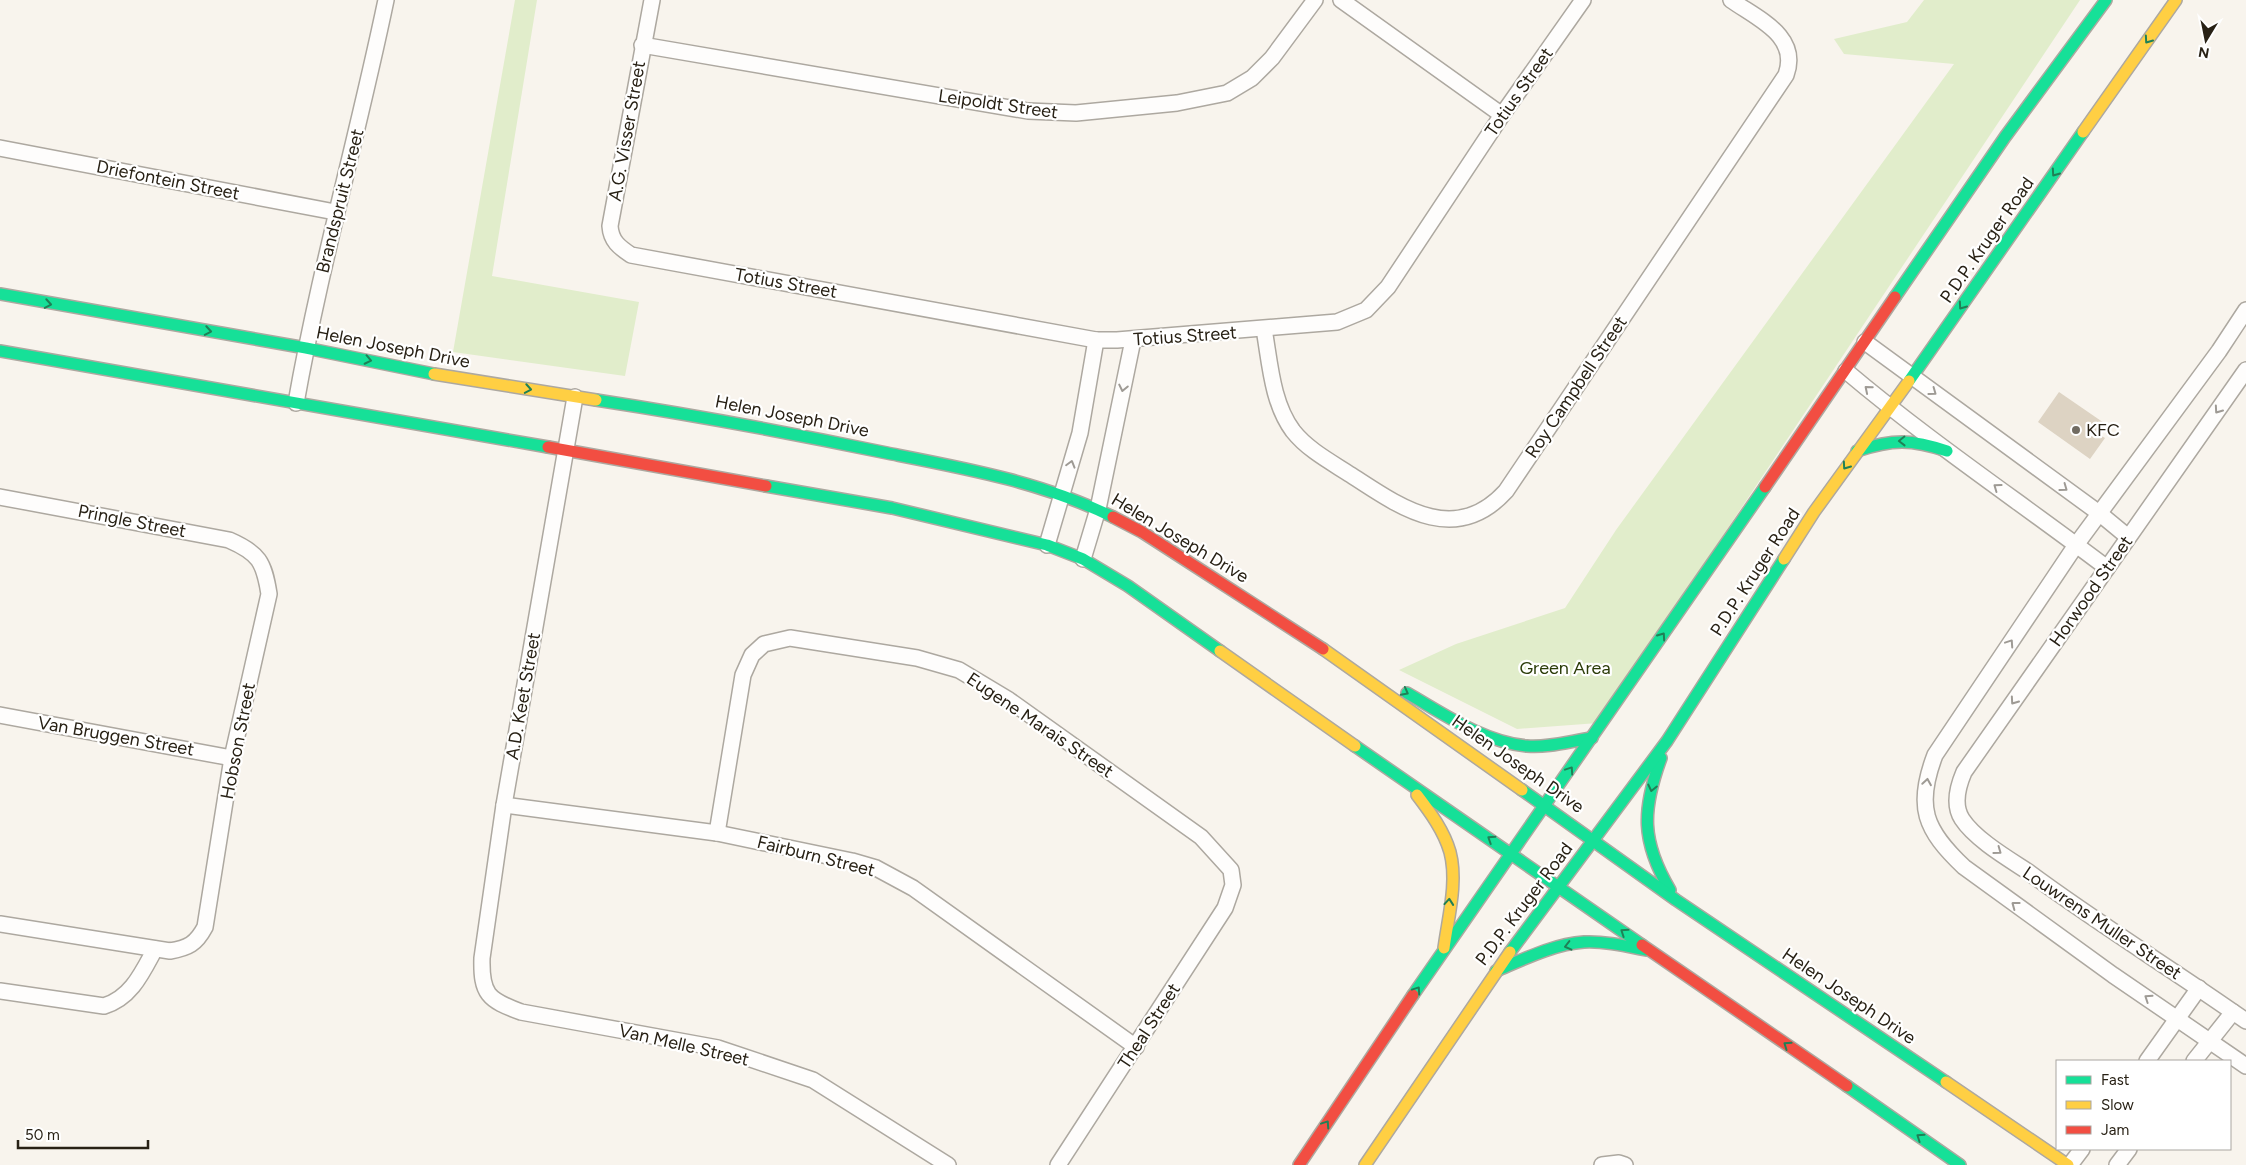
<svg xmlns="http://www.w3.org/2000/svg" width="2246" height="1165" font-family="Figtree,sans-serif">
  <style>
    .green { fill: #e1edcb }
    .building { fill: #ddd3c3 }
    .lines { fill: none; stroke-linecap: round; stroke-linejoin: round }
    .street-casing { stroke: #ada8a0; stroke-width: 18 }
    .fast-casing { stroke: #ada8a0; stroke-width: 14 }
    .slow-casing { stroke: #ada8a0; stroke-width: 14 }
    .jam-casing { stroke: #ada8a0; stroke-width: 14 }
    .street { stroke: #fefdfc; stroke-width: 15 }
    .fast { stroke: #16e098; stroke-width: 11 }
    .slow { stroke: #ffcf43; stroke-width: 11 }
    .jam { stroke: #f24e42; stroke-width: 11 }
    .oneway { stroke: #1f8056 }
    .oneway2 { stroke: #9e9a94 }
    .poi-dot { fill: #716b61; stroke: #fff; stroke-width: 2 }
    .labels { text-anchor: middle; stroke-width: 4.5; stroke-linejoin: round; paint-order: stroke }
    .street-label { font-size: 18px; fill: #282115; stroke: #fff }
    .poi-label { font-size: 18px; fill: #282115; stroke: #fff; text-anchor: start }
    .park-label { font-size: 18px; fill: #2b3c08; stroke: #fff }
  </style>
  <rect width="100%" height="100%" fill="#f8f4ed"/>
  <g class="green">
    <polygon points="515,0 537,0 492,276 639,302 625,376 453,352"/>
    <polygon points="1924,0 2080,0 1598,723 1517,729 1399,670 1456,644 1565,608 1616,530 1954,64 1844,54 1834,39 1907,22"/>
  </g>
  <polygon class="building" points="2059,392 2107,425 2100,435 2105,438 2090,459 2038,422"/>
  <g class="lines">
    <defs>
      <g id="street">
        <path d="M652,0L610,226C611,241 619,247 631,255L1096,340H1117L1337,322L1366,310L1388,287L1502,115L1583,0"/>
        <polyline points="1341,0 1502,115"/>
        <polyline points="642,45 1028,111 1076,113 1177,103 1227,93 1252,78 1272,58 1315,0"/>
        <polyline points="0,148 335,212"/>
        <path d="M2246,310L2219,351L2076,545L1935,755C1915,807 1925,830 1964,867L2113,975L2246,1066"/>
        <path d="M1264,329C1270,363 1272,403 1293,431C1308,450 1331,462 1351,475C1400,507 1455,547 1506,491L1786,75C1800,36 1758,19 1731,0"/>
        <polyline points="1865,342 2099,513 2128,537"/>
        <path d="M2246,370L1964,772C1958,786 1953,805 1962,819C1975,839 2007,858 2027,871C2098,924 2174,970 2246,1021"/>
        <path d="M1846,371C1930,442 2020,502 2107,568"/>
        <path d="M575,397L504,805L482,958C481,994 488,1000 521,1012L718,1048L813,1080L948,1165"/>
        <path d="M296,403C320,267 358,135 386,0"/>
        <path d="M0,497L229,540C259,553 264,562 269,594L232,758L205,927C196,944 188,948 170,951L0,924"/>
        <polyline points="1047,545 1080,433 1096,340"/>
        <polyline points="1083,559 1098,509 1133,340"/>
        <polyline points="0,715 232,758"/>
        <polyline points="504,805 717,833 852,861 876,868 913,888 1136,1047"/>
        <polyline points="717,833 743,675 752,655 764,644 790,638 917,658 959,670 1009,700 1201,837 1231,870 1233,885 1225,908 1058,1165"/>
        <path d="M0,991L104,1006C131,998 142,973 155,949"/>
        <polyline points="2147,1061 2199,988"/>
        <polyline points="2194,1061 2233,1012"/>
        <polyline points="1602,1165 1619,1163 1625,1165"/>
        <polyline points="2070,1165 2082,1149"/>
        <polyline points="2117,1165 2129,1149"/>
      </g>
      <g id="fast">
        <polyline points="0,294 306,348 434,374"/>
        <polyline points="1895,297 2005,137 2106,0"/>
        <polyline points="0,351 548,447"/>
        <polyline points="1909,381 2083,132"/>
        <path d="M596,400C694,415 791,433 887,453C964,468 1042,482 1113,517"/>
        <path d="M1857,451C1892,439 1912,439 1947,451"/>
        <polyline points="766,486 892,508 1047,545 1083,559 1128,586 1220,651"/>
        <path d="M1407,693C1444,714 1483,742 1527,746C1548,748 1571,741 1592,738"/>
        <polyline points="1355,746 1642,945"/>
        <path d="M1661,758C1642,810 1641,841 1670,890"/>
        <polyline points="1522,790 1676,900 1946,1082"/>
        <polyline points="1510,952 1667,741 1784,559"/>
        <path d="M1496,971C1524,959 1554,944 1584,942C1605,941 1626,946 1646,950"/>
        <polyline points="1413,995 1765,487"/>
        <polyline points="1847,1086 1960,1165"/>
      </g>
      <g id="slow">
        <polyline points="2083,132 2176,0"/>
        <polyline points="434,374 596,400"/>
        <polyline points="1784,559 1814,512 1909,381"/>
        <polyline points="1323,649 1522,790"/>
        <polyline points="1220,651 1355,746"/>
        <path d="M1417,795C1430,812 1444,831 1450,852C1458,882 1448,918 1444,948"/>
        <polyline points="1946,1082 2068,1165"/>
        <polyline points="1365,1165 1510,952"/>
      </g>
      <g id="jam">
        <polyline points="548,447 766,486"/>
        <polyline points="1765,487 1895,297"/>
        <polyline points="1113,517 1142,532 1323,649"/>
        <polyline points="1642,945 1847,1086"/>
        <polyline points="1299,1165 1413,995"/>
      </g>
    </defs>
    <use href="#street" class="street-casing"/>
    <use href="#fast" class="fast-casing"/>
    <use href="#slow" class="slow-casing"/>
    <use href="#jam" class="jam-casing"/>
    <use href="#street" class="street"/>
    <use href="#fast" class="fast"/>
    <use href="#slow" class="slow"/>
    <use href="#jam" class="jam"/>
  </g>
  <defs><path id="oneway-chevron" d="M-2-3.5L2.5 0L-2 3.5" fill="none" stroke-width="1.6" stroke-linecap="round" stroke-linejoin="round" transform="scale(1.25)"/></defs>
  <g class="oneway">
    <use href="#oneway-chevron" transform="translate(2148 40) rotate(125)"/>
    <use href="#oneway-chevron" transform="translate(2055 173) rotate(125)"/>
    <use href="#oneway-chevron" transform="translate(48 304) rotate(10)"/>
    <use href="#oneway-chevron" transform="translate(1962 306) rotate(125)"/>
    <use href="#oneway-chevron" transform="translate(208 331) rotate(10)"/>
    <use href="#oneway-chevron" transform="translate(368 360) rotate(12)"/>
    <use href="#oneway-chevron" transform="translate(528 389) rotate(10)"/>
    <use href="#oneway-chevron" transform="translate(1902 441) rotate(179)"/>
    <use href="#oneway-chevron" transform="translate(1846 466) rotate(125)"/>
    <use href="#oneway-chevron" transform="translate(1662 636) rotate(-55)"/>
    <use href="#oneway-chevron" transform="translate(1405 692) rotate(28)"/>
    <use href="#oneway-chevron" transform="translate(1570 770) rotate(-56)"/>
    <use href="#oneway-chevron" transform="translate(1652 788) rotate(103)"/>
    <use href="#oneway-chevron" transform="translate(1491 839) rotate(-147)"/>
    <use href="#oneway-chevron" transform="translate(1449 902) rotate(-85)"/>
    <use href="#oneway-chevron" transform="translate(1624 932) rotate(-146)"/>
    <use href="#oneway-chevron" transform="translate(1568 946) rotate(166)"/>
    <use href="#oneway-chevron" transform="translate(1417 990) rotate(-56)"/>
    <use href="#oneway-chevron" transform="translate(1787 1045) rotate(-145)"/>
    <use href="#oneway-chevron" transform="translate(1326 1124) rotate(-56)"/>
    <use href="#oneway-chevron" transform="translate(1920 1137) rotate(-146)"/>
  </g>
  <g class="oneway2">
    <use href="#oneway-chevron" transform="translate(1123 388) rotate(102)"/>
    <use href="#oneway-chevron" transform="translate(1868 389) rotate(-140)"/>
    <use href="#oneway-chevron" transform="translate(1933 392) rotate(36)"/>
    <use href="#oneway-chevron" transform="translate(2218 410) rotate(125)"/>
    <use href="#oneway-chevron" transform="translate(1071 464) rotate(-74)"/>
    <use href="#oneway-chevron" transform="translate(1997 487) rotate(-144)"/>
    <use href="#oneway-chevron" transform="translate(2064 488) rotate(36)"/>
    <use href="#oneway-chevron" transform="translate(2010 643) rotate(-56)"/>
    <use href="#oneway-chevron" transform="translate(2014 701) rotate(125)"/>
    <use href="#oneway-chevron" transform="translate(1927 782) rotate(-81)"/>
    <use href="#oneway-chevron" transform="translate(1998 851) rotate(36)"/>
    <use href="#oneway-chevron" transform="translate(2015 905) rotate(-143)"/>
    <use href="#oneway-chevron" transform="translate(2148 998) rotate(-146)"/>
  </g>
  <circle class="poi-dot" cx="2076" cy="430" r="5"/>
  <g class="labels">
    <g class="street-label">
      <text transform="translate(1519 92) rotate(-55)" y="6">Totius Street</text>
      <text transform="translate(998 104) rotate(8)" y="6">Leipoldt Street</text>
      <text transform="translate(627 131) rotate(-80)" y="6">A.G. Visser Street</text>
      <text transform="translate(168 180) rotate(11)" y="6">Driefontein Street</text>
      <text transform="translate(340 201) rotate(-76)" y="6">Brandspruit Street</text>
      <text transform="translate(1987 240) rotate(-55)" y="6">P.D.P. Kruger Road</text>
      <text transform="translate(786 283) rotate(10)" y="6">Totius Street</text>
      <text transform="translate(1185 336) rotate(-4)" y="6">Totius Street</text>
      <text transform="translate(393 347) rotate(11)" y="6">Helen Joseph Drive</text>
      <text transform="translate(1576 387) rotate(-56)" y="6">Roy Campbell Street</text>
      <text transform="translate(792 416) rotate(11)" y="6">Helen Joseph Drive</text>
      <text transform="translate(132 521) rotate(11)" y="6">Pringle Street</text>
      <text transform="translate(1180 538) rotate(31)" y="6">Helen Joseph Drive</text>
      <text transform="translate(1755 572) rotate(-57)" y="6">P.D.P. Kruger Road</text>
      <text transform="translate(2091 591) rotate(-55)" y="6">Horwood Street</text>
      <text transform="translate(523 696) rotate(-80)" y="6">A.D. Keet Street</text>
      <text transform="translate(1040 725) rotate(34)" y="6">Eugene Marais Street</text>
      <text transform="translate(116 736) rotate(10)" y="6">Van Bruggen Street</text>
      <text transform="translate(238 741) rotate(-79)" y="6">Hobson Street</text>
      <text transform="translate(1518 764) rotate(35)" y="6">Helen Joseph Drive</text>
      <text transform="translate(816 856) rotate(14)" y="6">Fairburn Street</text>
      <text transform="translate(1524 904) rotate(-53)" y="6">P.D.P. Kruger Road</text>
      <text transform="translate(2102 923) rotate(34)" y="6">Louwrens Muller Street</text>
      <text transform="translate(1849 996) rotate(34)" y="6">Helen Joseph Drive</text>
      <text transform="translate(1149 1026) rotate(-57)" y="6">Theal Street</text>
      <text transform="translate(684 1045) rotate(13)" y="6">Van Melle Street</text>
    </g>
    <g class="poi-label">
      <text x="2086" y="436">KFC</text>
    </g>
    <g class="park-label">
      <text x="1565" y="674">Green Area</text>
    </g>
  </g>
  <rect x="2056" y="1060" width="175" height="90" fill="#ffffff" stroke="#a9a6a1"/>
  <rect x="2066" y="1076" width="25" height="8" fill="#16e098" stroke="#a9a6a1"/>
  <text x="2101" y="1085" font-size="15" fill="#282115">Fast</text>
  <rect x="2066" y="1101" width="25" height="8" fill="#ffcf43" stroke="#a9a6a1"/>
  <text x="2101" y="1110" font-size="15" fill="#282115">Slow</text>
  <rect x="2066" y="1126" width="25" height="8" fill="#f24e42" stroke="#a9a6a1"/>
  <text x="2101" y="1135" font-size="15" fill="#282115">Jam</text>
  <g transform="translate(2206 40) rotate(190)" stroke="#ffffff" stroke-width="4" paint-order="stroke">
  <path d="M0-4L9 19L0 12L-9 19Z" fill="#282115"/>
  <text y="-8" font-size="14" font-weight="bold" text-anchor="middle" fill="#282115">N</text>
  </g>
  <path d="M18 1140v8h130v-8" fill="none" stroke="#282115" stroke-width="2.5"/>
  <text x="25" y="1140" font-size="15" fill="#282115" stroke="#ffffff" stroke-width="4" paint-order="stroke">50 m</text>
</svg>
